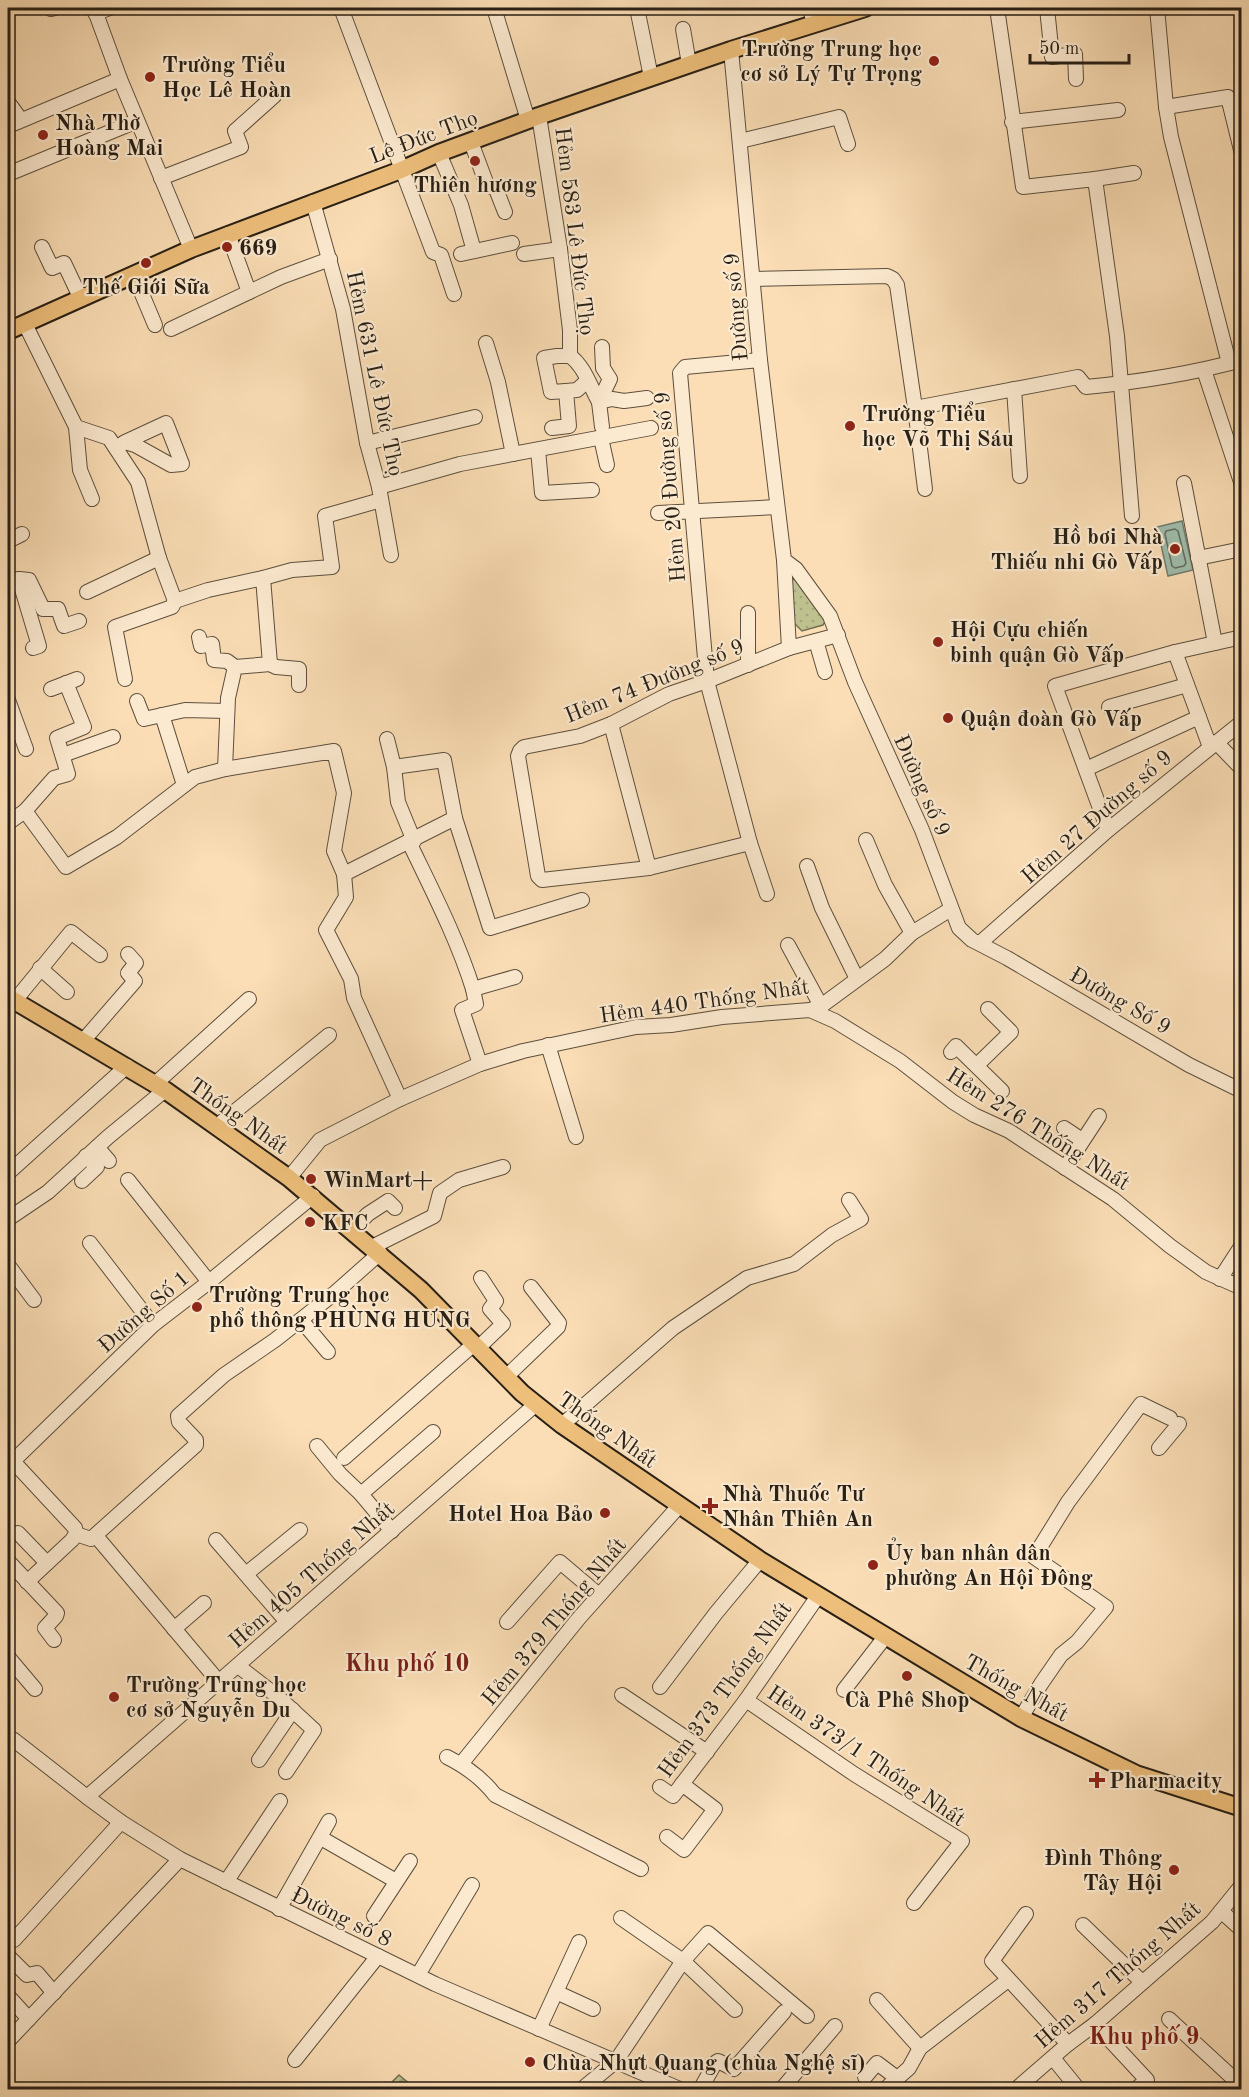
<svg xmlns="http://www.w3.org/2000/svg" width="1249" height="2097" font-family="'Old Standard TT',serif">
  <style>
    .cemetery { fill: url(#cemetery-stones); stroke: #727052; stroke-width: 1.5 }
    .park { fill: url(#park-dots); stroke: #727052; stroke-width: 1.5 }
    .water { fill: #9fbcab; stroke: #6f7d6f; stroke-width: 1.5 }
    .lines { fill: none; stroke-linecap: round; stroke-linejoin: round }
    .shore { stroke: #636e60; stroke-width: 1.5 }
    .minor-casing { stroke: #5c4f3d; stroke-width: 16 }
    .major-casing { stroke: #271f15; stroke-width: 20 }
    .minor { stroke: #fcead0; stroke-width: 14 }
    .major { stroke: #eebf7b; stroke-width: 16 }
    .poi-dot { fill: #8f2418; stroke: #fcead0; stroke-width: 2 }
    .labels { text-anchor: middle; stroke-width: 4.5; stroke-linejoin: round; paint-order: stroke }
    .poi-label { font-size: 22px; font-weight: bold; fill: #271f15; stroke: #fcead0; text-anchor: start }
    .street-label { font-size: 22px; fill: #271f15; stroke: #fcead0 }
    .neighbourhood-label { font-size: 24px; font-weight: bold; fill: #7a1f14; stroke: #fcead0 }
  </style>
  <defs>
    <pattern id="cemetery-stones" width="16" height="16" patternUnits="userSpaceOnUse" patternTransform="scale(1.5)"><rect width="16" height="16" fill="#bec18e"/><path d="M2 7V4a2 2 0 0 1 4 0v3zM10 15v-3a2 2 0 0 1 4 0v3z" fill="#a3a57a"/></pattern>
    <pattern id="park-dots" width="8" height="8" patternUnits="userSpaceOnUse" patternTransform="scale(1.5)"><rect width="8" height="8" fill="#bec18e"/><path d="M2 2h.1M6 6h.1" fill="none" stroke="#a3a57a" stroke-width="1.8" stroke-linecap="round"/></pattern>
  </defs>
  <rect width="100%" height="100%" fill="#fbdeb6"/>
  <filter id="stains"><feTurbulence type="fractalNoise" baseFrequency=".00333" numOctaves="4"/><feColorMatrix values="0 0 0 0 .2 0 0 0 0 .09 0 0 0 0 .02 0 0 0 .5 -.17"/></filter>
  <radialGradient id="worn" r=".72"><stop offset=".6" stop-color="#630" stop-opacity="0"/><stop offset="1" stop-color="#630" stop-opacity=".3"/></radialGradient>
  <polygon class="cemetery" points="399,2075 416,2089 385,2089"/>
  <polygon class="park" points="793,579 796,579 826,620 823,625 802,631 794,623 791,584"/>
  <polygon class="water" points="1182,521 1193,570 1168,576 1157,527"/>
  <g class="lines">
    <polygon class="shore" points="1175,529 1178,531 1186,563 1184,566 1175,568 1172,566 1165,534 1166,531"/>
    <defs>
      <g id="minor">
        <polyline points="50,8 51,9 55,8"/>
        <polyline points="94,8 120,79 191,249"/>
        <polyline points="341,8 433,252 441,255 454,294"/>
        <polyline points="494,8 528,120"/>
        <polyline points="637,8 651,77"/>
        <polyline points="810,8 814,24"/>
        <polyline points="997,8 1023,187 1095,179 1117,336 1132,516"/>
        <polyline points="1047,8 1052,57 1075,54 1076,79"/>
        <polyline points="1157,8 1166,107 1171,137 1229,363"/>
        <polyline points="95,13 110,8"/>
        <polyline points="683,29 689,64"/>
        <polyline points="731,50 760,360 784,560 796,569 830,616 855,682 922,830 959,928 972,940 1007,958 1189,1065 1242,1091"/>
        <polyline points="8,102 21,120"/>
        <polyline points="1166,107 1228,97 1242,154"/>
        <path d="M539,116L560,249L570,330V356C584,366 590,386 599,402L612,399L624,401L647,398"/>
        <polyline points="1012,122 1118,110"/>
        <polyline points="8,126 120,79"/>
        <polyline points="740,141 839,117 848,144"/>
        <polyline points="471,142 487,185 496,189 505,212"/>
        <polyline points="439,153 461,205 474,251"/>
        <polyline points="8,174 137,121"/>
        <polyline points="161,178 241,147 235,131 274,96"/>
        <polyline points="1095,179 1134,173"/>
        <polyline points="313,202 343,309 367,443 379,487 391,555"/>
        <polyline points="228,234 249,292"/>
        <polyline points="42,247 52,268 64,263 81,299"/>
        <polyline points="461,254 512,243"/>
        <polyline points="524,254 560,249"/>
        <polyline points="134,275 155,325"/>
        <path d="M754,279L887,276L893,279L897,285L915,408L1078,377L1086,387C1139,382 1190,374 1242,360"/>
        <polyline points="25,324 76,427 109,438 138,482 159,558 175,601 208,590 263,578 270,664 235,667 228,698 225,769"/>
        <polyline points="171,329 281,277 330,259"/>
        <polyline points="486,343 498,382 513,454"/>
        <polyline points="602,347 603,368 610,379 599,402 602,427"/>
        <polyline points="760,360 685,367 680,373 707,681 750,843 767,894"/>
        <polyline points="1204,370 1242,485"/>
        <polyline points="1014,389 1020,476"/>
        <polyline points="566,391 551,392 544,358 557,356 570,356"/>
        <polyline points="915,408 925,489"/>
        <polyline points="76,427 80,470 92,499"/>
        <polyline points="552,428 569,426 566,391 577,390 587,381"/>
        <polyline points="601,438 607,465"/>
        <polyline points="367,443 475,417"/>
        <polyline points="116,448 125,442 135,445 171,465 182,464 166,423 125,442"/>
        <polyline points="538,450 542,493 592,490"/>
        <polyline points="1184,483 1215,643"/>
        <polyline points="379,487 460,464 651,428"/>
        <polyline points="658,513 777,507"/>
        <polyline points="8,541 22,534"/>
        <polyline points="1198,558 1242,549"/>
        <polyline points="784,560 789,648 838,635"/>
        <polyline points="263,578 292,570 332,567 325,516 381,500"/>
        <polyline points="19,579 39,646 33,648"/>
        <polyline points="8,583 19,579 29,580 43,609 58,609 64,626 79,621"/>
        <polyline points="87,592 159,558"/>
        <polyline points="199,637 201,646 212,644 214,660 227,661 235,667"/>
        <polyline points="816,641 825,672"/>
        <polyline points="1175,652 1210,747"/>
        <polyline points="270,664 276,667 299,669 299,685"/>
        <polyline points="748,665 748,613"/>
        <polyline points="125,679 115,627 172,607 175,601"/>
        <polyline points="51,689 77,679"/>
        <polyline points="8,700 26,749"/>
        <polyline points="137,701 144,719 185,710 227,711"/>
        <polyline points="1109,707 1187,685"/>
        <polyline points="162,715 184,785"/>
        <polyline points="611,724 649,868"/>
        <polyline points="387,739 394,767 398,802 414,841"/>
        <polyline points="1216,742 1242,769"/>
        <polyline points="63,755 113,737"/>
        <polyline points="394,767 444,760 455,818 490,928 582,900"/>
        <polyline points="1086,769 1199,717"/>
        <polyline points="25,811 54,778 68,774 57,738 84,727 66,683"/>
        <polyline points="8,823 25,811 66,867 117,837 195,777 225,769 334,751 344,793 334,851 344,874 346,897 326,930 351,979 354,998 400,1099"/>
        <polyline points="1108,830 1055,686 1175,652 1242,637"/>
        <polyline points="866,840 885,885 912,933"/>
        <path d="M409,842C432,890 457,938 473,989"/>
        <polyline points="750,843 649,868 542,880 538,876 518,756 520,751 524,747 580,736 611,724 669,694 707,681 789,648"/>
        <polyline points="807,866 822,908 857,979"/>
        <polyline points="344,874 455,818"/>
        <polyline points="980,943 1108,830 1242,722"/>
        <polyline points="788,945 821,1006"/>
        <polyline points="40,968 67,992"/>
        <polyline points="8,1009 71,932 100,955"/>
        <polyline points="810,1010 835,1021 900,1061 953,1102 974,1115 1009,1131 1113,1199 1170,1246 1206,1272 1242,1288"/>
        <polyline points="83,1041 135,981 128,973 136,963 128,954"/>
        <polyline points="548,1045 576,1137"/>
        <polyline points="951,1052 956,1046 1002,1091"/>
        <polyline points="480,1064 462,1010 476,1004 473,989 515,977"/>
        <polyline points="977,1065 1011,1032 988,1009"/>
        <polyline points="155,1084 249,999"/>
        <polyline points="217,1126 329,1035"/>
        <polyline points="1064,1128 1082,1140"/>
        <polyline points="97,1147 109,1161"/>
        <polyline points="1065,1168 1099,1116"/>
        <polyline points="8,1173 127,1066"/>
        <polyline points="289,1178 320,1140 400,1099 480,1064 523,1051 636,1027 671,1025 722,1017 810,1010 821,1006 885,959 912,933 951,909"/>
        <polyline points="128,1180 209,1282"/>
        <polyline points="82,1181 97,1167 86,1156"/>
        <polyline points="8,1219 48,1192 108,1137 165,1090"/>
        <polyline points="352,1230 368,1214 388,1201 395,1208"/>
        <polyline points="90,1243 153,1325"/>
        <polyline points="372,1247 434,1216 440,1193 459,1180 503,1167"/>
        <polyline points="8,1265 34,1300"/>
        <polyline points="1220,1279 1242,1245"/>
        <polyline points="301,1320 328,1352"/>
        <polyline points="478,1348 503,1324 490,1309 496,1301 481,1278"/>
        <polyline points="506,1377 558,1327 559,1323 531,1287"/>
        <polyline points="562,1425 673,1328 747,1278 794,1264 832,1235 861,1219 849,1200"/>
        <polyline points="317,1446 340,1474 361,1494"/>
        <polyline points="1159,1448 1179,1424"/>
        <polyline points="9,1457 75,1528 76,1534 72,1540 27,1582"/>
        <polyline points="344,1458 474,1344"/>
        <polyline points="8,1466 153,1325 209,1282 313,1196"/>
        <polyline points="392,1531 361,1494 433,1432"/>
        <polyline points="18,1533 47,1563"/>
        <polyline points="76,1534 91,1539 196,1445 196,1440 179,1422 178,1416 224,1375 275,1340 336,1292 380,1253"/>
        <polyline points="96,1536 219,1682"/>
        <polyline points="216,1540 287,1622"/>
        <polyline points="8,1561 57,1613 56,1616 45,1628 54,1640"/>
        <polyline points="246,1574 300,1530"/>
        <polyline points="507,1622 560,1562 599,1595"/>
        <polyline points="174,1629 204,1603"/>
        <polyline points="8,1657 35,1689"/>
        <polyline points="238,1666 277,1696 314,1730 286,1772"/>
        <polyline points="660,1687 716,1613 760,1560"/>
        <polyline points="844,1690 885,1637"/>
        <polyline points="622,1695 707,1752"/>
        <polyline points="746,1700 854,1774 962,1841 914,1903"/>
        <polyline points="1021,1718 1041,1684 1061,1655 1077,1642 1106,1607 1034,1557 1068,1502 1141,1404 1170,1418"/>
        <polyline points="8,1739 14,1740 87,1797 121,1822 180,1859 435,1984 682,2090"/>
        <path d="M447,1757C467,1767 482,1778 495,1795L641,1869"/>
        <polyline points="259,1760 293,1710"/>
        <polyline points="461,1764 579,1618 679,1506"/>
        <polyline points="660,1787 673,1796 746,1700 818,1596"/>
        <polyline points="87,1797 535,1405"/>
        <polyline points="667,1837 684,1850 715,1809 682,1784"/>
        <polyline points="321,1838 396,1881"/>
        <polyline points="226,1882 280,1801"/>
        <polyline points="279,1909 329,1821"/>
        <polyline points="1221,1911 1242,1930"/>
        <polyline points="1026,1914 992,1961 1068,2044"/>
        <polyline points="374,1916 410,1861"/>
        <polyline points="621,1918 683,1961 735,2010"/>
        <polyline points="1083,1925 1142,1982"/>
        <polyline points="8,1940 14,1940 121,1822"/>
        <polyline points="9,1957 27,1975 37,1973 54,1993"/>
        <polyline points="418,1975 472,1885"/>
        <polyline points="556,1992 593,2009"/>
        <polyline points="8,1996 29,2019"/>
        <polyline points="877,2000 920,2048"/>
        <polyline points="1169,2019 1234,2079"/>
        <polyline points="1095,2024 1147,2080 1135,2090"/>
        <polyline points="539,2029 579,1942"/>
        <polyline points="8,2041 180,1859"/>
        <polyline points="1053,2058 1079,2090"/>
        <polyline points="295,2060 378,1956"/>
        <polyline points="865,2077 877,2063 897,2078"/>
        <polyline points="581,2090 616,2061 683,1961 708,1933 807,2016"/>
        <polyline points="700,2090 715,2063 718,2061 734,2069 784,2012"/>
        <polyline points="781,2090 835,2026"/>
        <polyline points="884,2090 909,2068 920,2048 1008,1980"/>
        <polyline points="1015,2090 1068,2044 1095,2024 1212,1922 1242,1885"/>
      </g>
      <g id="major">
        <polyline points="8,331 191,249 401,170 439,153 539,116 731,50 865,8"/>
        <polyline points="8,997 165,1090 289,1178 421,1290 522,1393 562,1425 760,1560 1021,1718 1136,1774 1242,1808"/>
      </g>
    </defs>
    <use href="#minor" class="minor-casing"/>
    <use href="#major" class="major-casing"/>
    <use href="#minor" class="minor"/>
    <use href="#major" class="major"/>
  </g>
  <g class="poi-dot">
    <circle cx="934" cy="61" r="6"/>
    <circle cx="150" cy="77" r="6"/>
    <circle cx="43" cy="135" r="6"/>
    <circle cx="475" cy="161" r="6"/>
    <circle cx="227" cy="247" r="6"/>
    <circle cx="146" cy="263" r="6"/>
    <circle cx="850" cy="426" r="6"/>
    <circle cx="1175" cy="549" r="6"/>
    <circle cx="938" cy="642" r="6"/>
    <circle cx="948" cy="718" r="6"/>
    <circle cx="311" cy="1179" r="6"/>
    <circle cx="310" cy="1222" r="6"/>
    <circle cx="197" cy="1307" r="6"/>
    <path d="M707 1497h6v6h6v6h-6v6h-6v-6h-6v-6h6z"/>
    <circle cx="605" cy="1513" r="6"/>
    <circle cx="873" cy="1565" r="6"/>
    <circle cx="907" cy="1676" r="6"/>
    <circle cx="114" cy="1697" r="6"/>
    <path d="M1094 1771h6v6h6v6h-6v6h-6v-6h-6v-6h6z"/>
    <circle cx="1174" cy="1870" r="6"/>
    <circle cx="530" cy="2062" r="6"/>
  </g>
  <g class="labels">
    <g class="poi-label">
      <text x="922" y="56" text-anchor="end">Trường Trung học<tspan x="922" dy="25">cơ sở Lý Tự Trọng</tspan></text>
      <text x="162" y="72">Trường Tiểu<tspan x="162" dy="25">Học Lê Hoàn</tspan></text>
      <text x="55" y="130">Nhà Thờ<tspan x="55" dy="25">Hoàng Mai</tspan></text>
      <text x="475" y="192" text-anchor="middle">Thiên hương</text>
      <text x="239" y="255">669</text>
      <text x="146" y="294" text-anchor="middle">Thế Giới Sữa</text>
      <text x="862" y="421">Trường Tiểu<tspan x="862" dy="25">học Võ Thị Sáu</tspan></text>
      <text x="1163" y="544" text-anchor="end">Hồ bơi Nhà<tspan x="1163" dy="25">Thiếu nhi Gò Vấp</tspan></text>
      <text x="950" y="637">Hội Cựu chiến<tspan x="950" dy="25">binh quận Gò Vấp</tspan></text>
      <text x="960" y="726">Quận đoàn Gò Vấp</text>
      <text x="323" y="1187">WinMart+</text>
      <text x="322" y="1230">KFC</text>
      <text x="209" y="1302">Trường Trung học<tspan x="209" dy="25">phổ thông PHÙNG HƯNG</tspan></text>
      <text x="722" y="1501">Nhà Thuốc Tư<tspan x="722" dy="25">Nhân Thiên An</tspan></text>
      <text x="593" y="1521" text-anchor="end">Hotel Hoa Bảo</text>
      <text x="885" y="1560">Ủy ban nhân dân<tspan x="885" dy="25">phường An Hội Đông</tspan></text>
      <text x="126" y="1692">Trường Trung học<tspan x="126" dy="25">cơ sở Nguyễn Du</tspan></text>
      <text x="907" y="1707" text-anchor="middle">Cà Phê Shop</text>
      <text x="1109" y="1788">Pharmacity</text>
      <text x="1162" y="1865" text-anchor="end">Đình Thông<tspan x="1162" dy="25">Tây Hội</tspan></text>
      <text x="542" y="2070">Chùa Nhựt Quang (chùa Nghệ sĩ)</text>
    </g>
    <g class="street-label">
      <text transform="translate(423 136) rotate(-21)" y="8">Lê Đức Thọ</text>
      <text transform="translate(576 231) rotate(83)" y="8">Hẻm 583 Lê Đức Thọ</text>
      <text transform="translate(735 307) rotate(-95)" y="8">Đường số 9</text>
      <text transform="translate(376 373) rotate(78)" y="8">Hẻm 631 Lê Đức Thọ</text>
      <text transform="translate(669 487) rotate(-95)" y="8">Hẻm 20 Đường số 9</text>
      <text transform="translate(654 680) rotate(-22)" y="8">Hẻm 74 Đường số 9</text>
      <text transform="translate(923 785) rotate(66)" y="8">Đường số 9</text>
      <text transform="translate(1096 816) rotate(-41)" y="8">Hẻm 27 Đường số 9</text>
      <text transform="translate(704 1000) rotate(-8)" y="8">Hẻm 440 Thống Nhất</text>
      <text transform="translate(1121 1000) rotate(30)" y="8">Đường Số 9</text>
      <text transform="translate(239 1115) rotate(35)" y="8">Thống Nhất</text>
      <text transform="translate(1039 1128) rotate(32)" y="8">Hẻm 276 Thống Nhất</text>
      <text transform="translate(143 1311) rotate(-41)" y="8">Đường Số 1</text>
      <text transform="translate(608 1429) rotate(35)" y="8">Thống Nhất</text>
      <text transform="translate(311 1574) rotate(-41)" y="8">Hẻm 405 Thống Nhất</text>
      <text transform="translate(553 1621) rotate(-50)" y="8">Hẻm 379 Thống Nhất</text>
      <text transform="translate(1017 1687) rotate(29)" y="8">Thống Nhất</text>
      <text transform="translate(724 1689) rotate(-54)" y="8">Hẻm 373 Thống Nhất</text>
      <text transform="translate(867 1755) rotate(34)" y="8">Hẻm 373/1 Thống Nhất</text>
      <text transform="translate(342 1916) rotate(26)" y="8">Đường số 8</text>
      <text transform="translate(1117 1974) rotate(-41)" y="8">Hẻm 317 Thống Nhất</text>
    </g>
    <g class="neighbourhood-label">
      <text x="407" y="1671">Khu phố 10</text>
      <text x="1144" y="2044">Khu phố 9</text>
    </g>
  </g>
  <rect width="1249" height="2097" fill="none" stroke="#fbdeb6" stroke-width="30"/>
  <rect x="9" y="9" width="1231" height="2079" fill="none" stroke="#271f15" stroke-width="3"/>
  <rect x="15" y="15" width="1219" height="2067" fill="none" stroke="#271f15" stroke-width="1.5"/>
  <path d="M1030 54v9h99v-9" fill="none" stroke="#271f15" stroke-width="3"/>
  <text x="1039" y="54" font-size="18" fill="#271f15" stroke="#fcead0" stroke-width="4.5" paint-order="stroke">50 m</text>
  <rect width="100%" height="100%" filter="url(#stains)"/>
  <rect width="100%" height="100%" fill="url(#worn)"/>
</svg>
